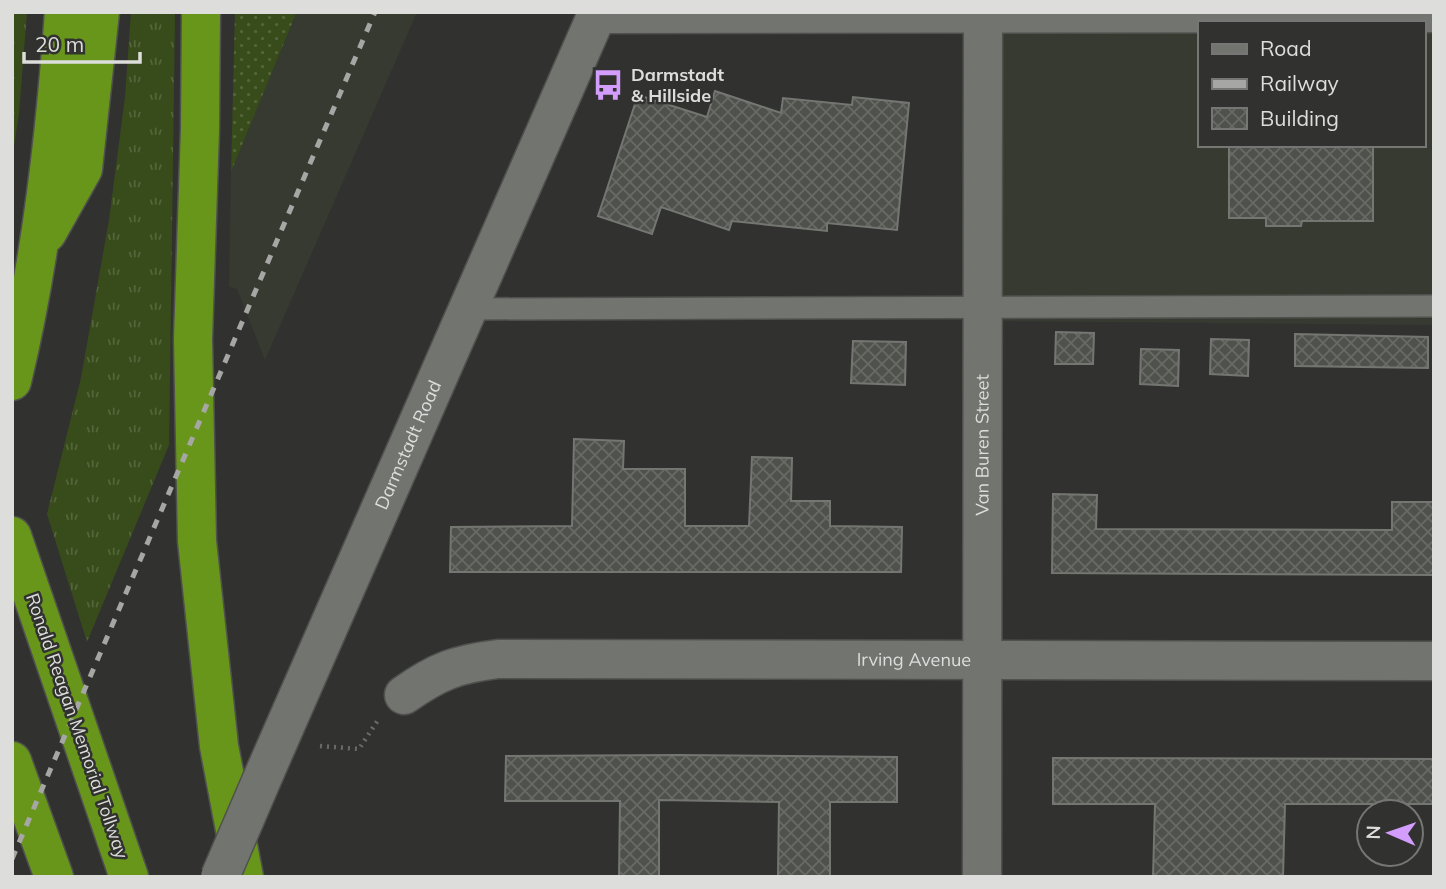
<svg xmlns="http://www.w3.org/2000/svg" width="1446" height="889" font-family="Mulish,sans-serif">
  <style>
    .built { fill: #363a31; fill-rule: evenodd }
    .grass { fill: url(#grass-tufts) }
    .garden { fill: url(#garden-dots) }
    .building { fill: url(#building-cross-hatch); stroke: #747672; stroke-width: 2 }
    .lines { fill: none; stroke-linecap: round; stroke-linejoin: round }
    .service-casing { stroke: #50514e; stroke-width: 24 }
    .minor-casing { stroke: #50514e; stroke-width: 41 }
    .motorway-casing { stroke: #50514e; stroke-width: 41 }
    .path { stroke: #6a6b69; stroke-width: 4.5; stroke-dasharray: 2 5; stroke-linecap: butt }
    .service { stroke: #727470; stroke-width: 21 }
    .minor { stroke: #727470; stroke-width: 38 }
    .motorway { stroke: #68961b; stroke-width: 38 }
    .rail { stroke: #a6a7a5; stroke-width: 5; stroke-dasharray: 9 9; stroke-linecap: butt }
    .minor-bridge-casing { stroke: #50514e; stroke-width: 41; stroke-linecap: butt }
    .minor-bridge { stroke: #727470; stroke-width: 38 }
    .labels { text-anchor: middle; stroke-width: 5; stroke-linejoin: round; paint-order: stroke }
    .poi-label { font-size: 18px; font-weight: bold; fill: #dddedc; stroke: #31322f; text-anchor: start }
    .street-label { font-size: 18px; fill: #dddedc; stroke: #31322f }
  </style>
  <defs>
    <pattern id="grass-tufts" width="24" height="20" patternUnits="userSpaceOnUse" patternTransform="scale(1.75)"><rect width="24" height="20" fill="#374c1a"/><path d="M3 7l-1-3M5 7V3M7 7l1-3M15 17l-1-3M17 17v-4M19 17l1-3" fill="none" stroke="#54653b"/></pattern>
    <pattern id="garden-dots" width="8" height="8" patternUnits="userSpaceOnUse" patternTransform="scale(1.75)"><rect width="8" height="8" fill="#374c1a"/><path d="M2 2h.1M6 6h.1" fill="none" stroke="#54653b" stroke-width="1.8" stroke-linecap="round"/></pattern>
    <pattern id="building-cross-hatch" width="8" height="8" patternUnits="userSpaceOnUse" patternTransform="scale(1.75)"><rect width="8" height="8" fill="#4f514d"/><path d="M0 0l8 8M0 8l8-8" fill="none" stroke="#686a66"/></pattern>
  </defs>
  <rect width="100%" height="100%" fill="#31322f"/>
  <g class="built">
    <polygon points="297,12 417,12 265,360 237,289 229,287 231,172"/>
    <path d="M988,12H1434V325L990,321ZM1199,23H1423V145H1199Z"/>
  </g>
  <g class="grass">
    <polygon points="12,12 27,12 19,113 12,159"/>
    <polygon points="131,12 175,12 169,445 87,642 47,514 81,378 109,220 125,97"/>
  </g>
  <polygon class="garden" points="235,12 296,14 231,172"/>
  <g class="building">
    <polygon points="715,91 781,113 783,98 852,105 853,97 909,103 897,230 827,223 827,231 732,221 729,230 661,207 652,234 598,216 638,95 707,117"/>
    <polygon points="1229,145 1373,145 1373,221 1302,221 1301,226 1266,226 1266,218 1229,218"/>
    <polygon points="1056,332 1094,333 1093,364 1055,364"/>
    <polygon points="1295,334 1428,337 1428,368 1295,366"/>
    <polygon points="1211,339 1249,340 1248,376 1210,374"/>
    <polygon points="853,341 906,342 905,385 851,383"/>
    <polygon points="1141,349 1179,350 1178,386 1140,384"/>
    <polygon points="574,439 624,441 623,469 685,469 685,526 749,526 752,457 792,458 791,501 830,501 830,526 902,527 901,572 450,572 451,527 572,526"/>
    <polygon points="1053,494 1097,495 1096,529 1392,530 1392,502 1434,502 1434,575 1052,573"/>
    <polygon points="678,755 897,757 897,802 830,802 830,876 778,876 779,802 659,800 659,877 619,877 620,801 505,801 506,756"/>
    <polygon points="1053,758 1434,759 1434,804 1285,804 1283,877 1153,877 1155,804 1053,804"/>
  </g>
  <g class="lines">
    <defs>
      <polyline id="service" points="469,309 1434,306"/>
      <g id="minor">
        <polyline points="597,14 1434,13"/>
        <path id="s1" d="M404,695C438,671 457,664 498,659L1434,661"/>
        <path id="s2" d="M265,772L598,12"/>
        <path id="s3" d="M982,877L983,13"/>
      </g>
      <g id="motorway">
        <polyline points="201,12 200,129 193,339 197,541 219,746 244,877"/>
        <polyline points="47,233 83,169 100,12"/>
        <path d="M12,381C41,261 55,135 64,12"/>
        <polyline points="12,536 129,877"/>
        <polyline points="12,761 54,877"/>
      </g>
    </defs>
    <use href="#service" class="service-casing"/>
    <use href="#minor" class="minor-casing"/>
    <use href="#motorway" class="motorway-casing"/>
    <polyline class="path" points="320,746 359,749 378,720"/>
    <use href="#service" class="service"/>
    <use href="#minor" class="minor"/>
    <use href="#motorway" class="motorway"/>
    <polyline class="rail" points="12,859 375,12"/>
    <defs>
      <polyline id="minor-bridge" points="220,877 265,772"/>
    </defs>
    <use href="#minor-bridge" class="minor-bridge-casing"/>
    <use href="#minor-bridge" class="minor-bridge"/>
  </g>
  <defs>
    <symbol id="bus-bare" viewBox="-9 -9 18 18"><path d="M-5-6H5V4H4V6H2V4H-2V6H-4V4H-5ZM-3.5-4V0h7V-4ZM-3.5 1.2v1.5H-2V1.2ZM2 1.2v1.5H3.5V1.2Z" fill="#d29dfd" stroke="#31322f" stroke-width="2.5" paint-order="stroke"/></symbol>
  </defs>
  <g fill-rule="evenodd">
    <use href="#bus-bare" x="586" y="63" width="44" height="44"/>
  </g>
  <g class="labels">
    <g class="poi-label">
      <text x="631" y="81">Darmstadt<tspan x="631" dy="21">&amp; Hillside</tspan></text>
    </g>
    <g class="street-label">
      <text dy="6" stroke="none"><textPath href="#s2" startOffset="357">Darmstadt Road</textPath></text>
      <text dy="6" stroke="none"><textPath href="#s3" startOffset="432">Van Buren Street</textPath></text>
      <text dy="6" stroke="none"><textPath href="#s1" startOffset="518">Irving Avenue</textPath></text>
      <text transform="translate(77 726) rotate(71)" y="6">Ronald Reagan Memorial Tollway</text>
    </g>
  </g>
  <rect width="1446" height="889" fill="none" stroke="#dddedc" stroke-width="28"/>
  <rect x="1198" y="21" width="228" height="126" fill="#31322f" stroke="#767774" stroke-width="2"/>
  <rect x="1212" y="44" width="35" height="10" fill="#727470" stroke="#767774" stroke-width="2"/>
  <text x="1260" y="56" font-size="21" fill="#dddedc">Road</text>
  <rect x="1212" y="79" width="35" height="10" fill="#a6a7a5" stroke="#767774" stroke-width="2"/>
  <text x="1260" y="91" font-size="21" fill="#dddedc">Railway</text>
  <rect x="1212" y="108" width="35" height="21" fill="url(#building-cross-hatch)" stroke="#767774" stroke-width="2"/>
  <text x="1260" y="126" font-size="21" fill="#dddedc">Building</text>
  <g transform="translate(1390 833) rotate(272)"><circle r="33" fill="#31322f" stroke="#767774" stroke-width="2"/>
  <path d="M0-5L12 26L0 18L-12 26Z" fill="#d29dfd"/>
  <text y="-10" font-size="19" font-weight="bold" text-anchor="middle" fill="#dddedc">N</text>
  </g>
  <path d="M24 52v10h116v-10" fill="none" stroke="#dddedc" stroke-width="3.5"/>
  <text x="35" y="52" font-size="21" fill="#dddedc" stroke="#31322f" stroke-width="5" paint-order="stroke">20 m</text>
</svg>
